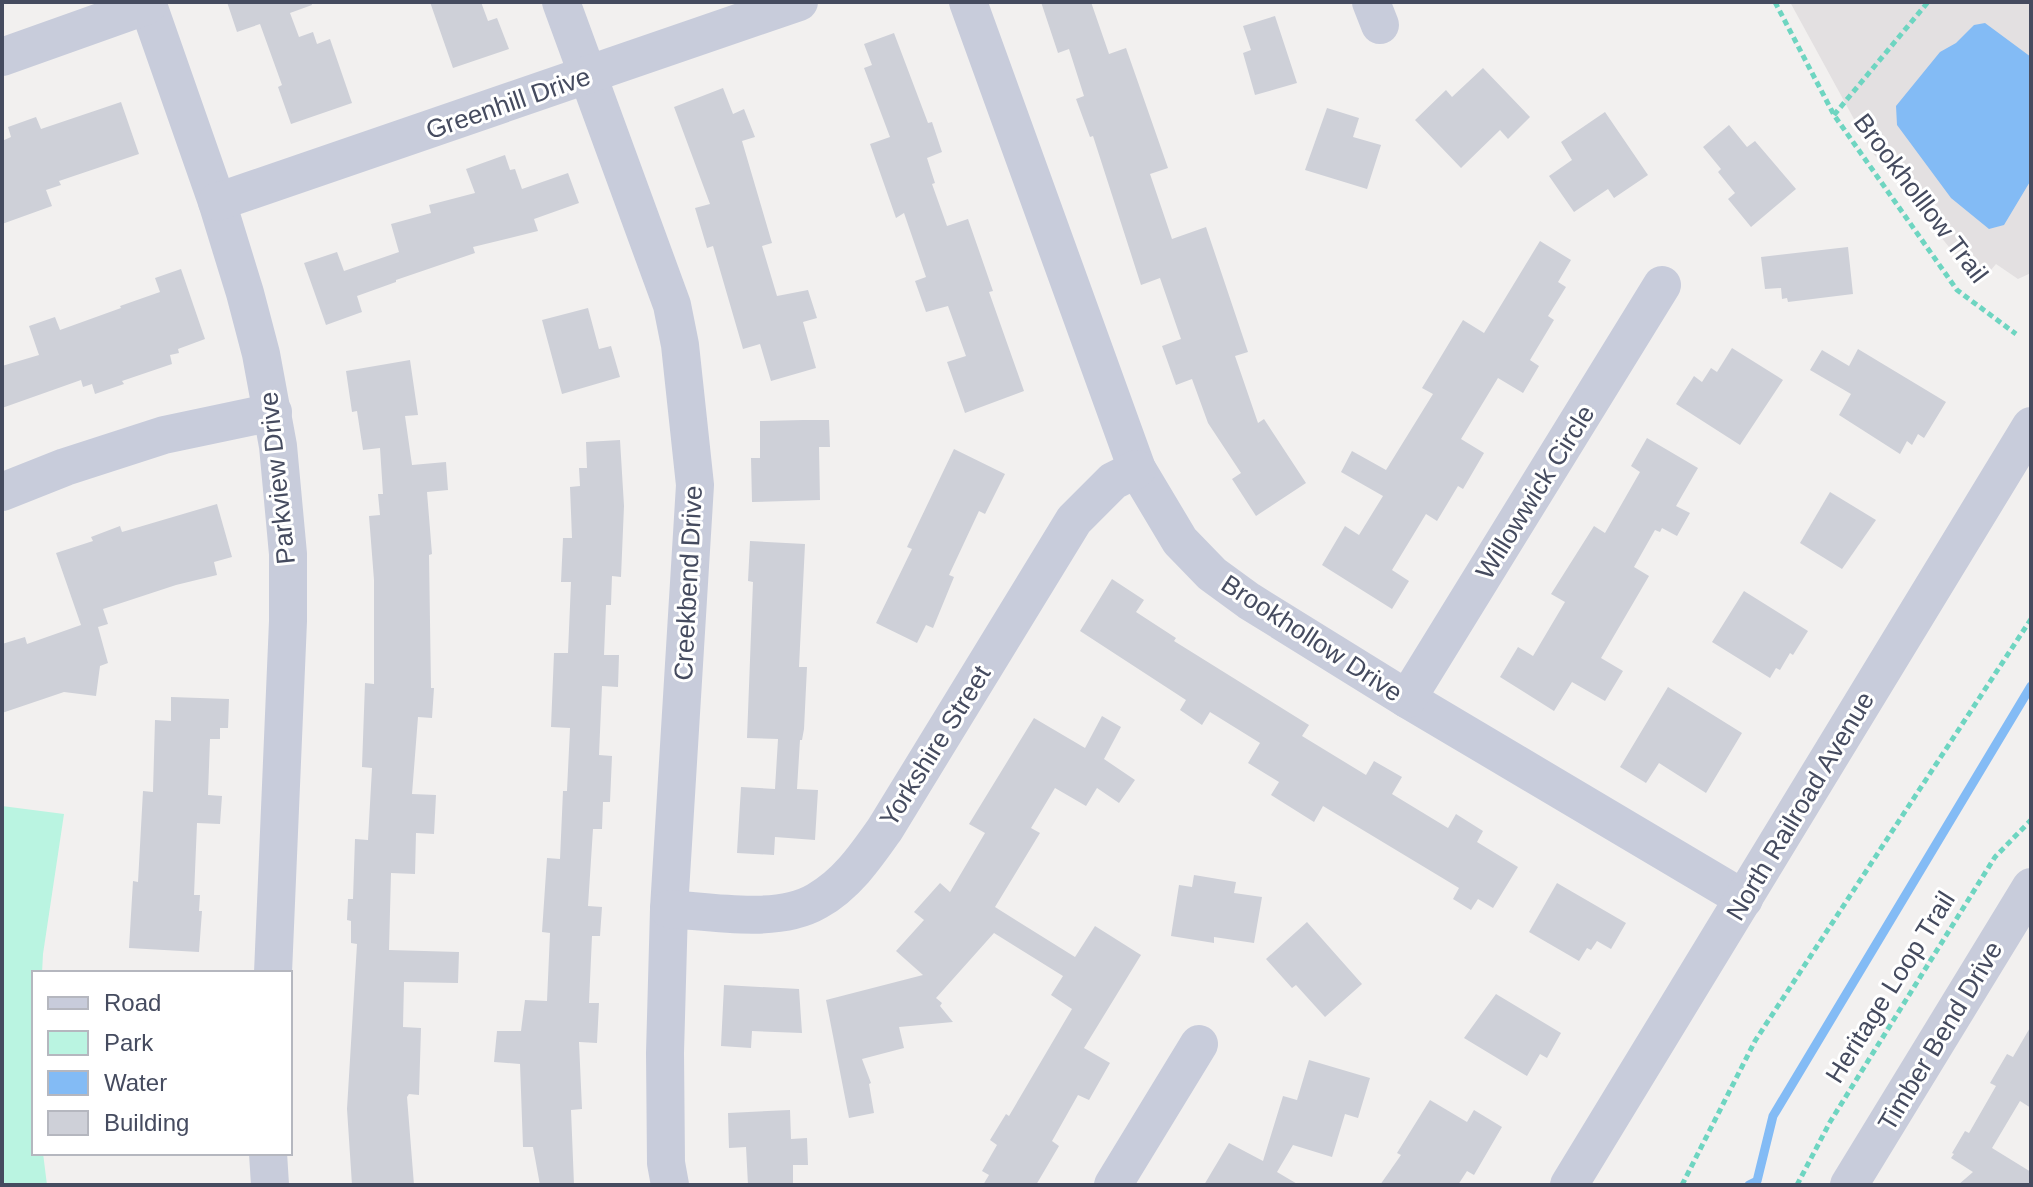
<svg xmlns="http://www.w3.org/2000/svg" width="2033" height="1187" font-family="Helvetica,sans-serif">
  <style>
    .education { fill: #e3e0e1 }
    .green { fill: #baf4e1 }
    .water { fill: #83bbf5 }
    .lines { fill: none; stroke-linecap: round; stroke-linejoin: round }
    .stream { stroke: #83bbf5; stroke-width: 9 }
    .building { fill: #ced0d8 }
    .path { stroke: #6ed5c1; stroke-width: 5; stroke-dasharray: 6 4; stroke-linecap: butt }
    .minor { stroke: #c8ccdb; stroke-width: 38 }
    .labels { text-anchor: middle; stroke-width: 6; stroke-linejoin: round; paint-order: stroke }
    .street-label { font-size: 26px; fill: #454b5f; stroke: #fff }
  </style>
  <rect width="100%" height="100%" fill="#f2f0ef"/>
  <polygon class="education" points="1790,2 2031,2 2031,273 2018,279 1996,264 1979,284 1872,152"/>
  <polygon class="green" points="2,806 64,814 43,954 42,973 34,973 34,1153 43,1153 47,1185 2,1185"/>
  <polygon class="water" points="1985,23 2031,57 2031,180 2004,225 1989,229 1951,198 1897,125 1896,106 1940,52 1956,43 1974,25"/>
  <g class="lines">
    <polyline class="stream" points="1749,1185 1757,1181 1773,1116 2031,686"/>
  </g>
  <g class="building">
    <polygon points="227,2 311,2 312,5 290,13 299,37 313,32 317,44 330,39 352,103 291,124 278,87 282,85 260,24 237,32"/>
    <polygon points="430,2 481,2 488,21 497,18 509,49 453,68"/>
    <polygon points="1041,2 1091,2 1109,54 1126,48 1168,168 1150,174 1172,239 1206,227 1248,352 1235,356 1258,423 1264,419 1306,483 1256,516 1232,479 1241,473 1208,423 1192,379 1176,385 1162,346 1181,339 1160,278 1141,285 1093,136 1090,137 1076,99 1084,96 1069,49 1058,53"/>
    <polygon points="1275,16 1297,83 1255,95 1243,53 1251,50 1243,26"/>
    <polygon points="894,33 928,123 932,122 942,152 927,158 935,183 932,184 947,226 968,219 993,291 989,292 1024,391 965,413 947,362 966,356 948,306 926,312 915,281 926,277 904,213 896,218 870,144 890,137 864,68 872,65 864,44"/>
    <polygon points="1483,68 1530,117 1508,139 1500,130 1461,168 1415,120 1446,90 1452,97"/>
    <polygon points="723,88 733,114 744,109 755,137 742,141 772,243 762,246 777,296 808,290 817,318 803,322 816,368 771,381 760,344 743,349 713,246 707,248 695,208 710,204 674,107"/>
    <polygon points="121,102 139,154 59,181 61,185 46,190 52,206 2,224 2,141 11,137 8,127 36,117 41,129"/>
    <polygon points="1327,108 1359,118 1353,137 1381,145 1367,189 1305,170"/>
    <polygon points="1605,112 1648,175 1614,198 1608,189 1574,212 1549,176 1572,160 1561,142"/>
    <polygon points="1729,125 1747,147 1755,141 1796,189 1751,227 1728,199 1735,193 1718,172 1721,169 1703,147"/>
    <polygon points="505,155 510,170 515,169 522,189 568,173 579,203 534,219 538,231 473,247 475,253 396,280 396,282 357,296 362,312 326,325 304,263 337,252 344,271 399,252 391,224 431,213 429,205 475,193 466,169"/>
    <polygon points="1540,241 1571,260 1558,282 1566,287 1548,316 1554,320 1530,360 1539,366 1523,393 1498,378 1461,439 1484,453 1463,489 1458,486 1437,521 1426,514 1392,570 1409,581 1392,609 1322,565 1345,526 1359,535 1383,496 1341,472 1352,451 1386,470 1433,394 1422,388 1463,320 1484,333"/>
    <polygon points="1848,247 1853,294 1788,302 1787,298 1782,299 1781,288 1765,289 1761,257"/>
    <polygon points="181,269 205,339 178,349 179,353 170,355 172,364 122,381 124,384 95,394 92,384 83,387 81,380 2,408 2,366 39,355 29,326 55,317 60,330 121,308 120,306 160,292 155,278"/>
    <polygon points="588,308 599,349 611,346 620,377 562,394 542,320"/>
    <polygon points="1732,348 1783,380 1740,445 1676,404 1694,376 1702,382 1711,368 1717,372"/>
    <polygon points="1858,349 1946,402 1924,438 1918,434 1912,445 1907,441 1900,454 1839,415 1851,394 1810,370 1822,350 1849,366"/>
    <polygon points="410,360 418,415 405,416 412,465 446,462 448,490 427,492 432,554 429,555 431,688 434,688 432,718 418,717 412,794 436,795 434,834 416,833 415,874 391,873 389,950 459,952 458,983 404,982 403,1027 421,1028 419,1095 409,1094 407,1097 414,1185 352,1185 347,1109 357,944 351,943 351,921 347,920 348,899 353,899 355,839 368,840 372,768 362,767 365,683 374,684 374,580 369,516 380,515 378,494 383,494 380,448 363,450 357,411 352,412 346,371"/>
    <polygon points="803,420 829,420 830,447 819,447 820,500 752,502 751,458 760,458 760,421"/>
    <polygon points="1647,438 1698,468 1676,506 1690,513 1677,536 1662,528 1660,532 1655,530 1634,567 1649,576 1601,658 1623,671 1605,701 1572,682 1554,711 1500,677 1518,647 1533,656 1565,602 1551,594 1594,526 1605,533 1640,472 1631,466"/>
    <polygon points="620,440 624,506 621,577 612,576 611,605 606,605 604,655 619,655 618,687 602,686 599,755 612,756 610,802 603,802 602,829 593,829 588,906 602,907 600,936 592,936 589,1003 599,1003 597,1043 579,1042 582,1109 571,1110 574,1185 540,1185 533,1147 523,1147 520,1064 494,1062 497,1031 521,1031 525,1000 547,1001 550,933 542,932 547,858 560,859 563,791 567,791 570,728 551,727 554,653 568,653 571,582 561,582 563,538 572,538 570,487 580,486 579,468 587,468 586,442"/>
    <polygon points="954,449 1005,474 985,514 979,511 949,575 954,577 933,628 926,625 917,643 876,623 912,549 907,547"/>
    <polygon points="1830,492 1876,520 1842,569 1800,543"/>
    <polygon points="217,504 232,557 214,562 217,575 176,585 103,609 108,624 98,627 108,663 100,666 96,696 64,692 2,713 2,644 25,637 27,644 81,625 56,553 93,541 91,537 120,526 122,532"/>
    <polygon points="750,541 805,544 799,667 807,667 804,729 802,740 800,740 797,789 818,790 815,840 775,837 774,855 737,853 741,787 775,789 778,739 747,738 753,582 748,581"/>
    <polygon points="1112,579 1144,600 1136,612 1176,638 1174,641 1309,725 1302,736 1366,775 1374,761 1402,777 1392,794 1448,828 1456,814 1483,831 1477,842 1518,867 1493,908 1478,899 1471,910 1453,899 1459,888 1323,806 1314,822 1271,795 1279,782 1248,763 1260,743 1210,712 1202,725 1180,710 1186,700 1080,631"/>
    <polygon points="1744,591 1808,631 1793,655 1790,653 1780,670 1776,668 1770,678 1712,642"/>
    <polygon points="1668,687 1742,733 1706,793 1659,763 1646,783 1620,767"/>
    <polygon points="171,697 229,699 228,728 220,728 220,739 210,739 208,795 222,796 220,824 197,823 194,895 200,895 199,911 202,911 199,952 129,948 133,881 138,882 143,791 153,792 155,720 171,721"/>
    <polygon points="1102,716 1121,727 1104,759 1135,780 1119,803 1097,788 1086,806 1055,788 1031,828 1040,833 995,907 1075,957 1095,926 1141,955 1084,1048 1110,1063 1089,1100 1078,1095 1052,1141 1059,1146 1036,1185 983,1185 989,1175 982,1171 997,1145 990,1140 1006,1114 1009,1116 1072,1009 1051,995 1063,976 994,933 936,998 942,1003 940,1006 953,1022 899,1027 904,1048 862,1059 871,1083 869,1084 874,1113 849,1118 826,1000 923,975 896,951 924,920 914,912 940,883 950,892 985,833 969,824 1034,718 1085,748"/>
    <polygon points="1194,875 1236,882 1234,893 1262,897 1254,943 1214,937 1214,943 1171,936 1179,885 1192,887"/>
    <polygon points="1557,883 1626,923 1611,949 1597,941 1591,950 1587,948 1579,961 1529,932"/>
    <polygon points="1307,922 1362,984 1325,1017 1296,985 1292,988 1266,959"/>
    <polygon points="724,985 799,989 802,1033 752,1031 751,1048 721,1046"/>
    <polygon points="1496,994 1561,1033 1547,1058 1540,1054 1527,1076 1464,1038"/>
    <polygon points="2031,1026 2031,1108 2020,1101 1992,1148 2031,1172 2031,1185 1958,1185 1973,1172 1951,1158 1954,1154 1952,1153 1965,1131 1969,1133 1996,1086 1990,1083 2007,1054 2013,1057"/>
    <polygon points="1309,1060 1370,1078 1358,1118 1345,1114 1332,1157 1293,1145 1277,1172 1299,1185 1204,1185 1229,1143 1263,1161 1283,1096 1297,1100"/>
    <polygon points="1430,1100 1467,1122 1474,1110 1502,1127 1474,1175 1467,1171 1458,1185 1380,1185 1401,1155 1397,1153"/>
    <polygon points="790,1110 791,1139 807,1138 808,1165 793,1165 793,1185 748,1185 746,1147 729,1148 728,1113"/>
  </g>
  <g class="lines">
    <g class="path">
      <polyline points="1775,2 1834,115 1957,290 2016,334"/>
      <polyline points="1834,115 1928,2"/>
      <polyline points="1682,1185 1755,1041 2031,619"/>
      <polyline points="1797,1185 1830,1122 1995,857 2031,820"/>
    </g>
    <g class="minor">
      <polyline points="147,2 217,202 245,293 261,354 278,446 288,554 288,621 273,973"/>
      <polyline points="561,2 672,305 680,345 695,485 669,909 665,1053 666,1163 670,1185"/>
      <polyline points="968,2 1137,469 1180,541 1212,574 1249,601 1407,699 1744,899"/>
      <polyline points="1371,2 1380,25"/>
      <polyline points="2,57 148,5"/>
      <polyline points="217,202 799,2"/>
      <polyline points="2,492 65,467 164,435 273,412"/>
      <polyline points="1407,699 1662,285"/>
      <path d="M669,909C713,912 778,924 817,901C847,884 866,856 885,829L1074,520L1113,481L1137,469"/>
      <polyline points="268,1153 270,1185"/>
      <polyline points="1113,1185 1199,1044"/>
      <polyline points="1569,1185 2031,426"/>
      <polyline points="1849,1185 2031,887"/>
    </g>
  </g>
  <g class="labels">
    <g class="street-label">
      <text transform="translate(508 103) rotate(-19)" y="9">Greenhill Drive</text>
      <text transform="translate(1921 198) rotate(53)" y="9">Brookholllow Trail</text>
      <text transform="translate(277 478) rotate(-96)" y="9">Parkview Drive</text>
      <text transform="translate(1535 492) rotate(-58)" y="9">Willowwick Circle</text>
      <text transform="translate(688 583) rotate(-87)" y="9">Creekbend Drive</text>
      <text transform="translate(1312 638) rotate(33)" y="9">Brookhollow Drive</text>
      <text transform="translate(935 746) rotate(-58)" y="9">Yorkshire Street</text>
      <text transform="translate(1800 806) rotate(-59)" y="9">North Railroad Avenue</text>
      <text transform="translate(1890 987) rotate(-58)" y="9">Heritage Loop Trail</text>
      <text transform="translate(1940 1036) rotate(-59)" y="9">Timber Bend Drive</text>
    </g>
  </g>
  <rect width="2033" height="1187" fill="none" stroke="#454b5f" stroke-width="8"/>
  <rect x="32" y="971" width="260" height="184" fill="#ffffff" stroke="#b5b7bf" stroke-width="2"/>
  <rect x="48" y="997" width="40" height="12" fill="#c8ccdb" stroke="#b5b7bf" stroke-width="2"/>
  <text x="104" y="1011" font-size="24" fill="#454b5f">Road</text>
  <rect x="48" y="1031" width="40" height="24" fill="#baf4e1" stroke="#b5b7bf" stroke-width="2"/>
  <text x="104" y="1051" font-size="24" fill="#454b5f">Park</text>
  <rect x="48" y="1071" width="40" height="24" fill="#83bbf5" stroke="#b5b7bf" stroke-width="2"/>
  <text x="104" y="1091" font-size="24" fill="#454b5f">Water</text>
  <rect x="48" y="1111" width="40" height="24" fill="#ced0d8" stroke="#b5b7bf" stroke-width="2"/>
  <text x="104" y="1131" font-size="24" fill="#454b5f">Building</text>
</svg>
